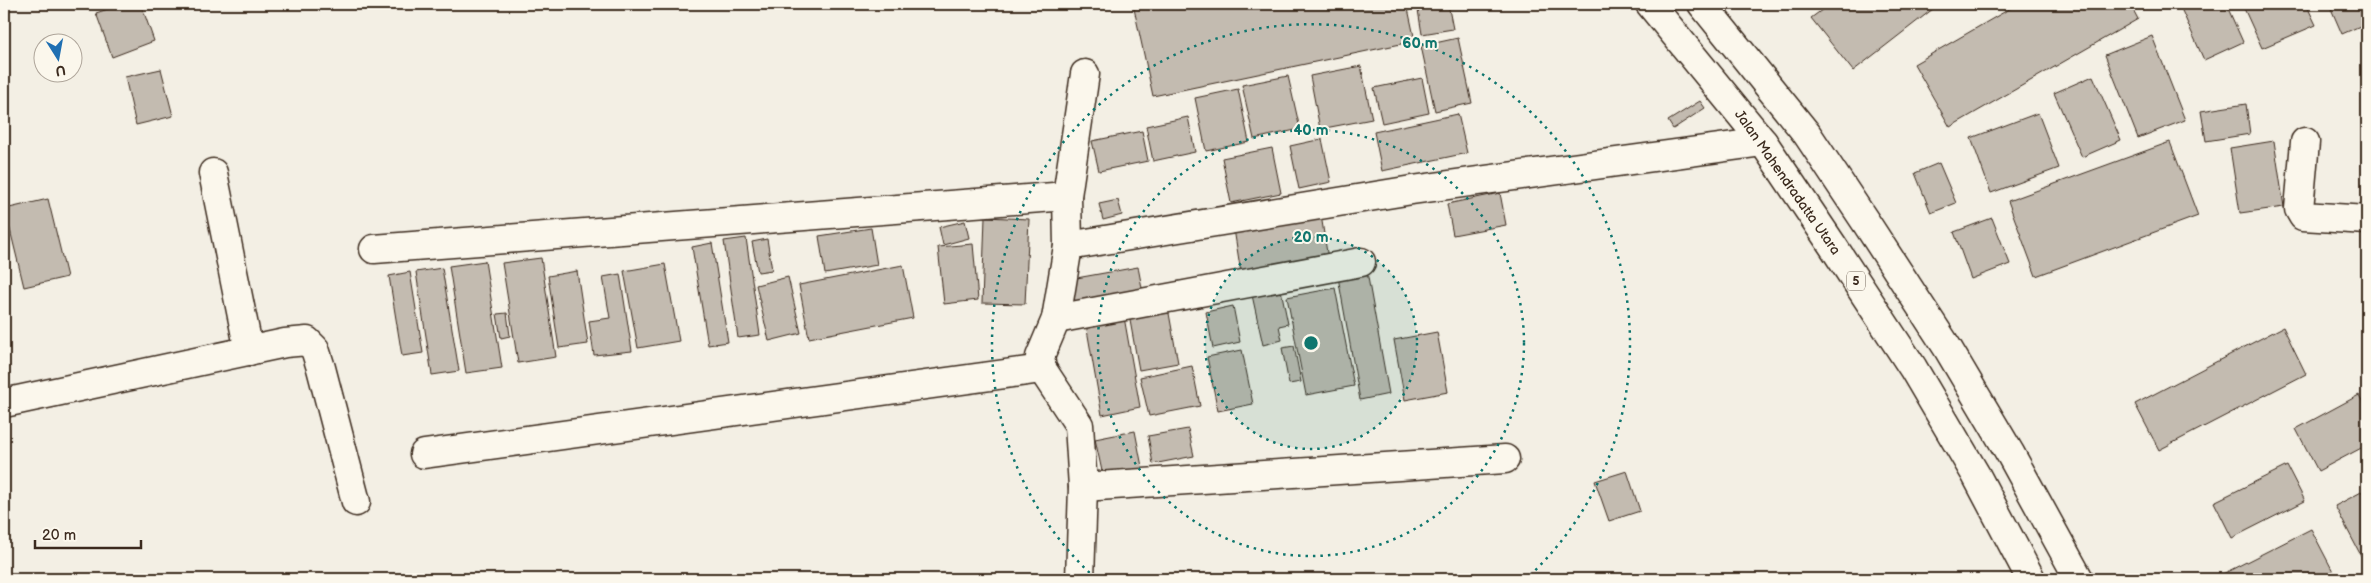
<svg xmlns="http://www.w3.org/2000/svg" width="2371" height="583" font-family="'Balsamiq Sans',sans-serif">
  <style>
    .building { fill: #c3bbb0; stroke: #3b2a1e }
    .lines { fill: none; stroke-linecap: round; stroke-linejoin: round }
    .minor-casing { stroke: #3b2a1e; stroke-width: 31 }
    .highway-casing { stroke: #3b2a1e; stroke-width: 31 }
    .minor { stroke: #fbf7ec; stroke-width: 28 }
    .highway { stroke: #fbf7ec; stroke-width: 28 }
    .ring { fill: none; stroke: #0f766e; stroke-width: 2.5; stroke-dasharray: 2.5 5 }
    .labels { text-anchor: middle; stroke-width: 4; stroke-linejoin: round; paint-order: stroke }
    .shield { fill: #fbf7ec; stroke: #75685c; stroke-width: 1 }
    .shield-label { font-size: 12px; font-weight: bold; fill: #3b2a1e }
    .street-label { font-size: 14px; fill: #3b2a1e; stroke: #fbf7ec }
    .centre { fill: #0f766e; stroke: #fbf7ec; stroke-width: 2.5 }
    .ring-label { font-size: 15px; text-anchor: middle; font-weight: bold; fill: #0f766e; stroke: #fbf7ec; stroke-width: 4; stroke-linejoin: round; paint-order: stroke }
  </style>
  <rect width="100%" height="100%" fill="#f3efe4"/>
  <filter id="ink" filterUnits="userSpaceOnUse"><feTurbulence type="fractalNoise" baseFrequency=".02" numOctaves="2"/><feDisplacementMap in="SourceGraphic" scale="10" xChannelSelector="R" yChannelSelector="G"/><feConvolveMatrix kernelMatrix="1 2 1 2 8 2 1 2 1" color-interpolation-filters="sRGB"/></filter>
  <g filter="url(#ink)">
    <g class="building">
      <polygon points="123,4 141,4 154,41 112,57 96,13"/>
      <polygon points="1133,4 1407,4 1415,41 1153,96"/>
      <polygon points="1417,4 1448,4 1453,29 1422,34"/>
      <polygon points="1830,4 1937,4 1938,5 1853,71 1811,18"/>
      <polygon points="2018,4 2130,4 2138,19 1950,127 1914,64"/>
      <polygon points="2179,4 2226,4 2243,42 2204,60"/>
      <polygon points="2242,4 2306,4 2316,25 2262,48"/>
      <polygon points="2329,4 2367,4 2367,23 2342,34"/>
      <polygon points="2152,36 2185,120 2138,138 2105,55"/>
      <polygon points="1458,38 1472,103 1435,111 1421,46"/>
      <polygon points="1361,66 1372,119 1320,129 1310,76"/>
      <polygon points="161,69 173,116 136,125 125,77"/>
      <polygon points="1288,76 1300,129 1254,139 1242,85"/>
      <polygon points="2093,76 2121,140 2082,157 2054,93"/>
      <polygon points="1422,78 1429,113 1382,123 1374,88"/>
      <polygon points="1238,89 1249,142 1206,151 1195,98"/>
      <polygon points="1700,101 1705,108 1673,129 1668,121"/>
      <polygon points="2246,104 2250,134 2206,141 2201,111"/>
      <polygon points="2038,113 2059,168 1991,193 1971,138"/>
      <polygon points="1458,114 1467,153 1382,171 1374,132"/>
      <polygon points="1188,117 1195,152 1153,161 1146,126"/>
      <polygon points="1142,131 1148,161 1099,171 1092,141"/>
      <polygon points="1322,139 1331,182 1299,189 1290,146"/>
      <polygon points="2274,141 2284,207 2240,213 2230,148"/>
      <polygon points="2170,142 2198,216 2036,276 2008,201"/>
      <polygon points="1272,148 1281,193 1231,203 1222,158"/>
      <polygon points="1939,163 1956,203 1931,213 1915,173"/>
      <polygon points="1500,193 1506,225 1453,235 1447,204"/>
      <polygon points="48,199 67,277 24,287 5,209"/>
      <polygon points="1118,200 1122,215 1103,220 1099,204"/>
      <polygon points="1321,215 1328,259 1241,273 1234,229"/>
      <polygon points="985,217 1029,219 1025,304 982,303"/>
      <polygon points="1992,218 2010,264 1971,279 1954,232"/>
      <polygon points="965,221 969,238 943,245 939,227"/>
      <polygon points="871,228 877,265 825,274 819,236"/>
      <polygon points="746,238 760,335 738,338 724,241"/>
      <polygon points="767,239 772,270 758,272 752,242"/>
      <polygon points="712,243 728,342 708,345 692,247"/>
      <polygon points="973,244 978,300 944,304 938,247"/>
      <polygon points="541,258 556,357 518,363 502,263"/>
      <polygon points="485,261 502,368 466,373 449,266"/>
      <polygon points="665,264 679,341 638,348 624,271"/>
      <polygon points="903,265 913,318 809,338 799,285"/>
      <polygon points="1138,267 1143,293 1075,305 1071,279"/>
      <polygon points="442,268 459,371 432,375 416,272"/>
      <polygon points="577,271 588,344 559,348 548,276"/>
      <polygon points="410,272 423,353 402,356 389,276"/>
      <polygon points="1367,272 1389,394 1360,400 1338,277"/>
      <polygon points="620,274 632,351 594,355 589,321 610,318 603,277"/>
      <polygon points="788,277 801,333 769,341 756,285"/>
      <polygon points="1279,280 1288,324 1279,326 1282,340 1263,345 1250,286"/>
      <polygon points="1335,288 1354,386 1306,395 1287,297"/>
      <polygon points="1233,306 1240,342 1213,348 1206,312"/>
      <polygon points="1168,308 1178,363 1139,370 1129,315"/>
      <polygon points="507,313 510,336 501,338 497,314"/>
      <polygon points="1124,317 1140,407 1102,415 1086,324"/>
      <polygon points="2283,327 2306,374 2159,450 2135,404"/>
      <polygon points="1437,332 1448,392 1405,400 1394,340"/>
      <polygon points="1294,346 1301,382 1289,384 1282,348"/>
      <polygon points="1242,350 1253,404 1218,411 1207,357"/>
      <polygon points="1192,366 1200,406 1149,416 1140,377"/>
      <polygon points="2359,395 2367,410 2367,445 2318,471 2296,429"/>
      <polygon points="1188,429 1194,456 1153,464 1148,436"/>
      <polygon points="1135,431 1144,477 1105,485 1095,439"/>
      <polygon points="2287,466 2305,501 2232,538 2214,502"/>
      <polygon points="1627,471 1640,511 1609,521 1595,481"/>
      <polygon points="2367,489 2367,567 2335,506"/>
      <polygon points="2311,529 2337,579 2213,579"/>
    </g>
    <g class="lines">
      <defs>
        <g id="minor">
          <polyline points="2305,142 2299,209 2303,216 2367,220"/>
          <polyline points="213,173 249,351"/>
          <polyline points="1068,246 1412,190 1763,142"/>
          <polyline points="374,249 1067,196"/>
          <polyline points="1056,319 1361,262"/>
          <polyline points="4,403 285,343 307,341 315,349 321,368 356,502"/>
          <polyline points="424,454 1042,369"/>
          <polyline points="1083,487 1505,459"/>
          <polyline points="1080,579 1083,487 1079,425 1042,369 1040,357 1056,319 1068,246 1067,196 1085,74"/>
        </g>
        <g id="highway">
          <polyline points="1650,4 1763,142 1833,246 1913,368 1976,475 2031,579"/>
          <polyline points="1702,4 1807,134 1867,224 1947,347 2011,455 2079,579"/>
        </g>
      </defs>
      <use href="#minor" class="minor-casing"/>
      <use href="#highway" class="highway-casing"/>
      <use href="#minor" class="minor"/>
      <use href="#highway" class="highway"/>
    </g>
  </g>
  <circle cx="1311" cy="343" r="106" fill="#0f766e" fill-opacity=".12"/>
  <g class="ring">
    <circle cx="1311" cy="343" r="106"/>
    <circle cx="1311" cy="343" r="213"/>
    <path d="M1095 578A319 319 0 1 1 1527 578"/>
  </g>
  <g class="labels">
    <rect class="shield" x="1847" y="271.5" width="18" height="19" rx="4"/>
    <g class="shield-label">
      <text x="1856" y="285">5</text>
    </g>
    <g class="street-label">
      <text transform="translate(1788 182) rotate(55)" y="5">Jalan Mahendradatta Utara</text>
    </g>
  </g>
  <circle cx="1311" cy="343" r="8" class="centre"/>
  <g class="ring-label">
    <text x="1420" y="48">60 m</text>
    <text x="1311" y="135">40 m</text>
    <text x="1311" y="242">20 m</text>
  </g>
  <rect width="2371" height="583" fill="none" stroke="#fbf7ec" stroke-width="20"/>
  <rect x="10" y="10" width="2351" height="563" fill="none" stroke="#3b2a1e" stroke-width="2" filter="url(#ink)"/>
  <g transform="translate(58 58) rotate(169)"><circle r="24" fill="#fbf7ec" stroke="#aea59a"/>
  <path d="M0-4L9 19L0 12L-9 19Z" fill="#1f6fb2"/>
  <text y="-8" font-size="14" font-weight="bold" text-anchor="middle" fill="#3b2a1e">U</text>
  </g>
  <path d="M35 540v8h106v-8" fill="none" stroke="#3b2a1e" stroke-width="2.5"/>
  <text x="42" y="540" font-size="15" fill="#3b2a1e" stroke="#fbf7ec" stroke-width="4" paint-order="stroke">20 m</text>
</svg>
